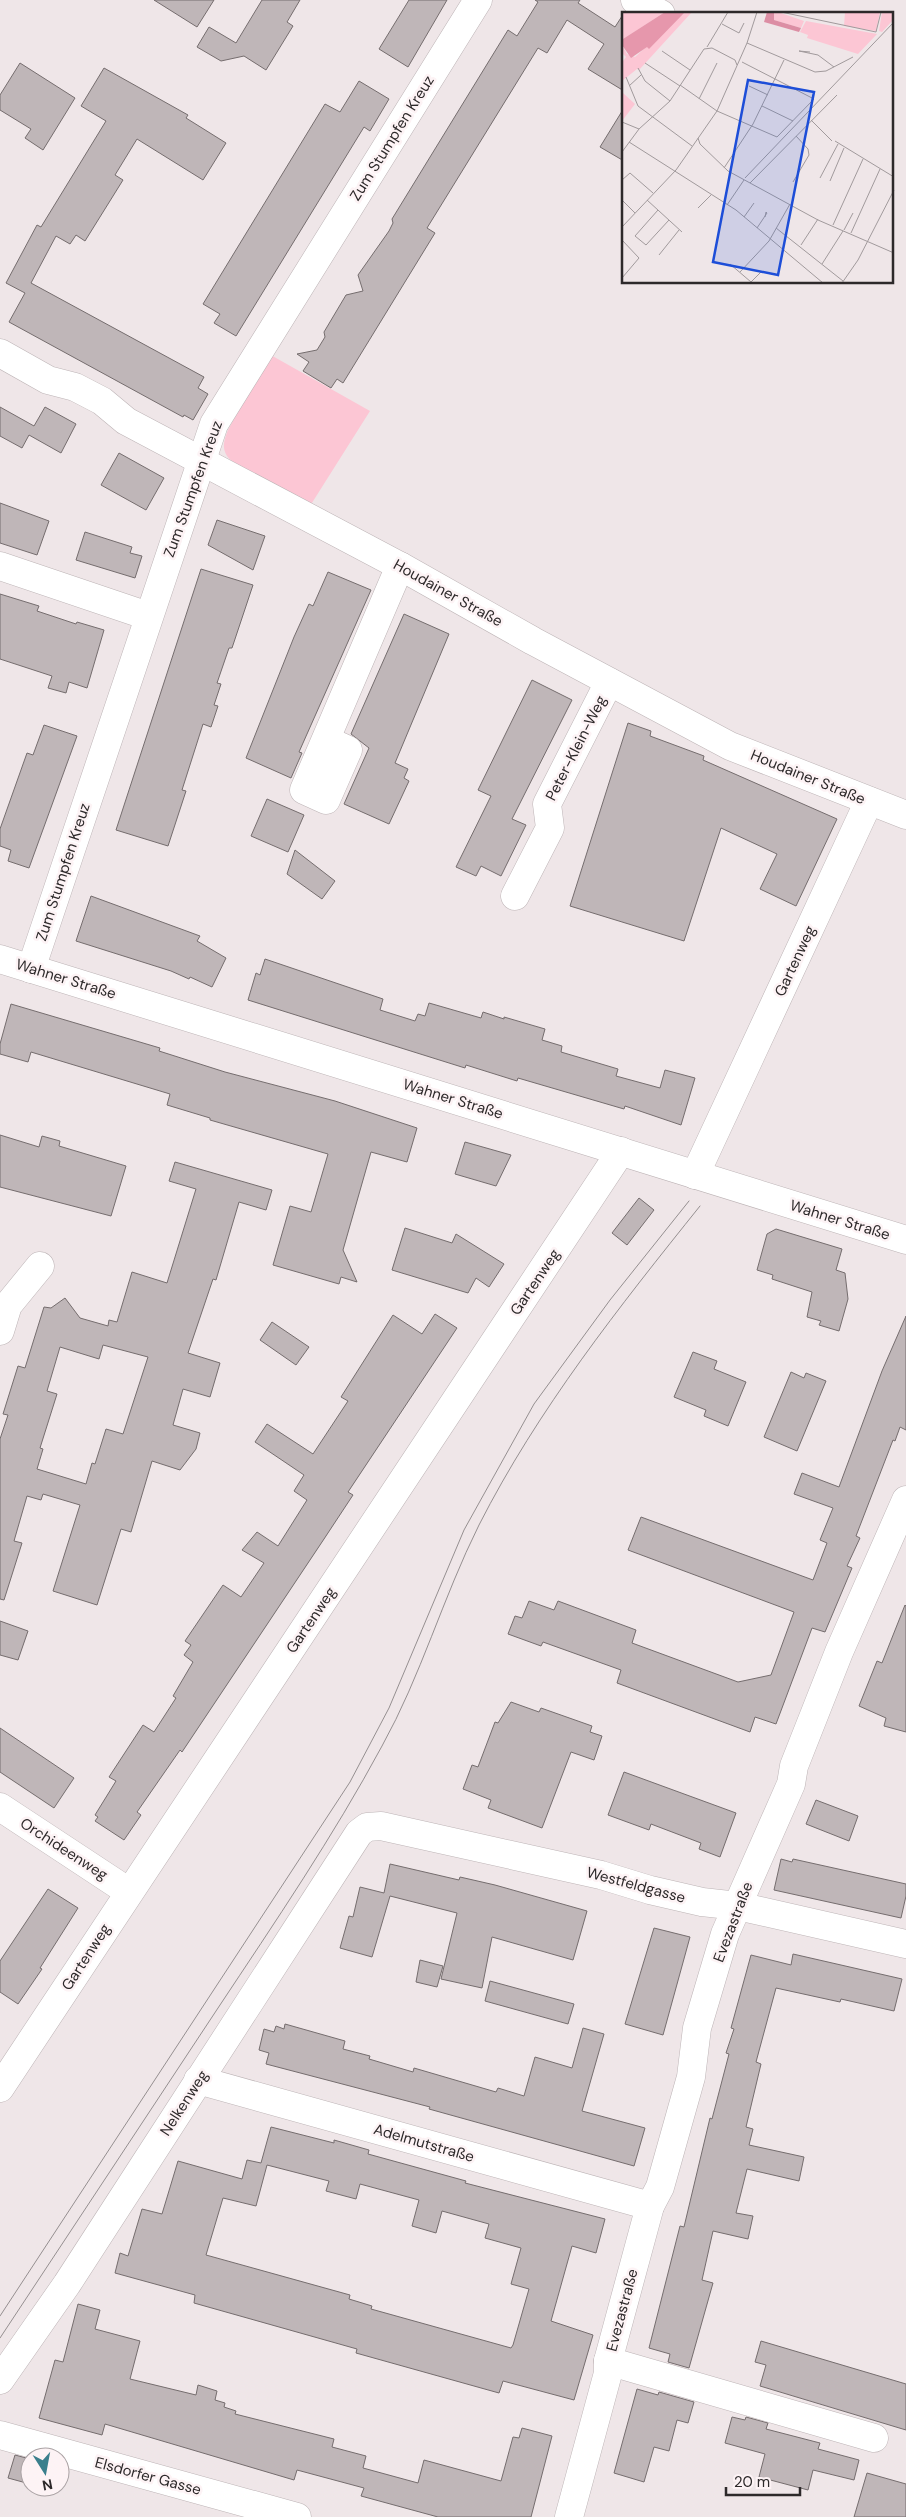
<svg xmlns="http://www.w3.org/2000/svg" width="906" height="2517" font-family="'DM Sans',sans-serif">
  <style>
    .green { fill: #fcc6d4 }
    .building { fill: #bfb6b8; stroke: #756d6e; fill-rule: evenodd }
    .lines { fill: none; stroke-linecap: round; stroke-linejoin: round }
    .street-casing { stroke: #bdb4b6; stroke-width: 29 }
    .secondary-casing { stroke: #bdb4b6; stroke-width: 29 }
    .street { stroke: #fff; stroke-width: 28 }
    .secondary { stroke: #fff; stroke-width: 28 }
    .tram { stroke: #958f90; stroke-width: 1 }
    .labels { text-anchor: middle; stroke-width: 5; stroke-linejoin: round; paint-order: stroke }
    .street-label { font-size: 15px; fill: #2d292a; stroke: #fdf3f5 }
    .inset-road { fill: none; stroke: #a19a9c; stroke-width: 1 }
    .view { fill: #1d4ed8; fill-opacity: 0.15; stroke: #1d4ed8; stroke-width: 2.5 }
    .inset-edge { fill: none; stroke: #2d292a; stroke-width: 2.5 }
  </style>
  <rect width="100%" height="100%" fill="#efe6e8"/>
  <path class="green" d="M269,354L370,411L310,506C294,496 235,468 227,456C221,447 225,438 228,430Z"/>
  <g class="building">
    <polygon points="154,0 214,0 197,27"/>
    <polygon points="262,0 300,0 287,22 293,26 266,70 244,56 221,61 197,47 209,27 236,43"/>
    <polygon points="409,0 447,0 408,67 379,49"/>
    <polygon points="535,0 580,0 578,3 615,27 624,13 624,91 588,69 604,44 567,20 547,53 538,48 427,228 435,233 343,383 337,379 331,388 303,371 309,362 297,354 317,350 325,337 324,332 346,295 363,291 358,275 389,231 393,223 392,219 508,30 517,36 538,2"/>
    <polygon points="20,63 75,98 43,150 25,138 31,129 0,110 0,95"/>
    <polygon points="104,68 188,115 186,118 226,143 203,180 137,139 115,175 123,180 85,241 76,235 70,244 56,236 31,283 204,377 198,388 208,394 193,420 184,415 183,417 9,322 25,293 6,283 37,225 41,227 106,121 81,106"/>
    <polygon points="359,81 389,99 370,131 364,127 236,336 214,323 220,314 203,304 325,104 340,112"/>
    <polygon points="624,108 624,161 600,147"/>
    <polygon points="0,407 34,426 45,407 76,424 61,453 29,435 22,448 0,436"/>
    <polygon points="119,453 164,478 146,510 101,485"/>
    <polygon points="0,503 49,521 37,555 0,543"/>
    <polygon points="217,520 265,536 253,570 208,545"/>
    <polygon points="85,532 132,547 130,553 142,556 135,578 76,560"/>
    <polygon points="201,569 253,585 232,648 229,648 217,683 221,684 214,705 218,706 211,727 203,724 182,790 186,791 168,846 116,830"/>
    <polygon points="328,572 371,590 299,752 302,753 291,778 246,758 294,637 309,604 313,606"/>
    <polygon points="0,594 39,606 37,611 76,624 77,622 104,630 87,688 69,682 66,693 48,688 52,676 0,659"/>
    <polygon points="404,614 449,634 395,763 408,769 404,778 409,781 389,824 344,804 369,748 351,734"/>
    <polygon points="532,680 572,700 512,819 526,825 501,876 481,866 476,876 456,867 491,796 478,790"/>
    <polygon points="628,723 651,731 650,736 704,756 703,760 837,819 796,906 760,889 777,854 721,828 684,941 570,906"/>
    <polygon points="44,725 77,736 29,868 8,861 11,850 0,846 0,829 27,753 33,755"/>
    <polygon points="267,799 304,815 288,852 251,836"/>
    <polygon points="295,850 335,881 322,899 287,874"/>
    <polygon points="91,896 200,936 197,941 226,958 212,987 190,977 189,979 171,971 76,941"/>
    <polygon points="265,959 383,999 380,1010 415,1021 418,1014 425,1016 429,1003 481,1018 483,1012 504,1019 504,1017 545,1029 542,1040 562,1046 561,1052 618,1069 616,1076 660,1088 665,1070 695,1078 681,1125 625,1106 624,1109 518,1078 517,1081 466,1065 465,1068 248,1000 256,973 260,975"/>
    <polygon points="11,1004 160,1048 159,1051 225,1072 335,1101 417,1128 407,1162 371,1152 343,1250 357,1282 341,1277 339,1284 273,1265 290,1206 311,1212 328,1154 210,1120 210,1118 167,1105 170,1094 31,1052 28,1062 0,1054 0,1044"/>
    <polygon points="0,1135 39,1147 42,1136 60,1141 59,1146 126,1166 111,1216 0,1187"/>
    <polygon points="465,1142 511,1155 496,1186 455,1174"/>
    <path d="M175,1162L272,1190L266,1210L239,1202L216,1280L213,1279L188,1353L220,1363L210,1397L183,1389L173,1425L200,1433L196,1449L180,1470L152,1461L131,1532L121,1529L97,1605L53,1591L80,1505L43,1494L41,1500L27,1496L14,1541L22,1543L4,1600L0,1599V1439L8,1415L3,1414L18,1366L25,1368L44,1307L51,1308L65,1298L80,1318L108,1326L109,1320L117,1322L132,1272L167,1283L196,1189L169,1181ZM103,1345L148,1357L123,1434L106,1429L95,1464L92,1463L86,1484L37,1469L43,1449L40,1448L57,1394L47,1391L60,1347L99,1359Z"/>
    <polygon points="639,1198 654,1210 627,1245 612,1233"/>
    <polygon points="405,1228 452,1243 456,1234 504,1264 489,1287 476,1278 468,1293 392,1270"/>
    <polygon points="776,1229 842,1249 836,1270 845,1273 848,1299 839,1331 819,1325 821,1321 807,1317 812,1292 772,1279 773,1275 757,1270 767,1234"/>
    <polygon points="435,1314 457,1328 348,1492 353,1495 324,1539 182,1752 180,1750 137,1812 141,1815 124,1840 95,1821 98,1817 95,1815 116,1781 109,1777 143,1725 154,1732 176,1698 173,1696 193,1662 184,1655 191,1645 185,1641 223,1585 241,1597 264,1563 242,1550 257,1532 278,1546 307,1500 294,1491 304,1475 255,1442 267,1424 313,1454 348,1401 341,1397 393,1315 422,1334"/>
    <polygon points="906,1316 906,1430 900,1427 895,1441 893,1440 856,1536 860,1538 847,1566 852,1568 825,1632 812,1628 776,1724 755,1717 750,1732 617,1683 621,1670 543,1642 541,1646 508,1634 515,1616 522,1618 529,1601 554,1610 558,1601 636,1630 632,1643 738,1682 771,1675 794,1612 628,1550 641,1517 813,1580 827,1543 820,1540 833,1508 794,1494 802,1473 839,1487 882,1371"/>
    <polygon points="272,1322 309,1347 296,1365 260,1340"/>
    <polygon points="693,1352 717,1361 714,1369 746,1382 728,1426 704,1416 706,1410 674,1397"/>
    <polygon points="791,1372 804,1378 806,1373 826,1381 797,1451 764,1437"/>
    <polygon points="905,1605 906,1606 906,1732 884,1726 886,1718 859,1706 877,1661 882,1663"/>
    <polygon points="0,1621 28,1631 18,1660 0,1655"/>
    <polygon points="511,1702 539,1712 541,1708 592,1726 590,1732 602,1736 594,1760 571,1752 542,1828 488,1808 491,1800 463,1789 472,1765 478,1767 495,1722 498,1723"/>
    <polygon points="0,1728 74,1778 54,1808 0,1772"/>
    <polygon points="624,1772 736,1813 720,1857 699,1849 701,1843 651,1824 649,1830 608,1815"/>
    <polygon points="816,1800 858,1816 849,1841 806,1824"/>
    <polygon points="781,1859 792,1862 793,1859 906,1884 906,1896 901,1918 774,1890"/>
    <polygon points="390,1864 459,1880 460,1877 495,1885 587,1911 573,1960 492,1937 482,1988 441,1979 457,1913 390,1896 372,1957 340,1948 349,1916 353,1917 360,1887 384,1893"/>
    <polygon points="48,1889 78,1908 40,1968 42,1969 18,2004 0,1992 0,1961"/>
    <polygon points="654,1928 690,1937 663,2035 625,2024"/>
    <polygon points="793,1954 902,1979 894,2011 841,1999 840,2002 776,1988 756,2062 761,2064 746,2127 753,2129 749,2145 804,2157 799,2181 747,2169 736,2213 753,2216 748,2239 713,2231 702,2280 713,2283 689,2368 668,2362 670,2354 649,2348 680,2226 684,2227 710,2118 712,2119 729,2054 726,2053 734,2029 731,2028 751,1955 791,1965"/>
    <polygon points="420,1960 443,1966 437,1987 416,1982"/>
    <polygon points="490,1981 574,2004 568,2024 485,2001"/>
    <polygon points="285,2024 345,2041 343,2049 370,2056 369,2059 413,2072 414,2068 496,2092 498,2088 524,2096 535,2057 572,2068 583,2028 604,2034 582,2111 645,2128 634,2166 429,2109 430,2107 266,2064 269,2053 259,2050 264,2029 274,2032 276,2026 284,2029"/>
    <path d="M271,2127L334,2143V2140L369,2150L368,2154L466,2181L465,2183L605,2219L596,2253L572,2246L551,2321L593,2335L574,2400L503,2381L499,2393L356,2353L357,2349L194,2303L195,2295L115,2273L120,2253L128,2256L142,2209L162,2214L178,2161L242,2179L247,2160L261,2163ZM267,2165L329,2181L326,2191L356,2199L360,2184L419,2200L412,2226L436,2233L442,2211L489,2224L485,2238L521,2248L511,2284L529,2289L513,2345L511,2348L371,2309L372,2306L349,2299L350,2295L206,2255L223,2198L256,2206Z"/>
    <polygon points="78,2304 100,2310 95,2329 140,2341 130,2379 196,2395 198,2385 217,2391 215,2400 225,2403 224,2407 236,2411 235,2414 334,2439 332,2447 366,2456 363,2468 418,2483 424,2460 501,2481 513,2437 519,2438 522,2428 552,2436 531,2517 438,2517 361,2496 364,2488 297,2470 294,2480 105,2424 102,2435 39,2418 55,2360 63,2362"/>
    <polygon points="761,2341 906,2384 906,2430 760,2386 766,2365 755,2362"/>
    <polygon points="637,2389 658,2395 659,2392 694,2402 688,2423 677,2420 669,2451 654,2447 644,2482 614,2473"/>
    <polygon points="732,2417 745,2420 746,2417 768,2423 766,2429 820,2443 818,2449 859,2460 854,2480 813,2470 808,2490 759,2477 765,2454 725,2443"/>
    <polygon points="15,2455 30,2459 30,2484 8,2478"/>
    <polygon points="867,2473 906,2484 906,2517 854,2517"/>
  </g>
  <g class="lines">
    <defs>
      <g id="street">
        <polyline points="635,0 661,14"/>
        <polyline points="0,353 48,380 75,387 102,401 126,421 400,566 533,641 730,746 906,815"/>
        <polyline points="0,566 148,616"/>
        <polyline points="326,740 348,750 326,800 304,790 400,566"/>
        <polyline points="515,896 550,828 547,804 609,682"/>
        <polyline points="31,969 214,424 478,0"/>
        <polyline points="695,1175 869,801"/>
        <polyline points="0,1331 8,1305 40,1266"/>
        <polyline points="0,1807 129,1892"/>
        <polyline points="198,2080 650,2206"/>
        <polyline points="0,2088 621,1151"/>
        <polyline points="608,2361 874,2438"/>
        <polyline points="0,2380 67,2284 359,1833 367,1827 381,1826 601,1875 650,1890 702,1902 738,1906 906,1944"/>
        <polyline points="0,2435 297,2517"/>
        <polyline points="569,2517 608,2373 608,2361 650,2206 660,2187 691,2077 697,2028 725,1934 791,1784 794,1766 839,1652 906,1500"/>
      </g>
      <polyline id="secondary" points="0,959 906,1240"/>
    </defs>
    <use href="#street" class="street-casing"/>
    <use href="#secondary" class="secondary-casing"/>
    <use href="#street" class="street"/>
    <use href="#secondary" class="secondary"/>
    <g class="tram">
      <polyline points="0,2316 350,1782 389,1708 464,1530 534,1404 610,1300 689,1201"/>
      <path d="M0,2338C73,2228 145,2118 218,2008C275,1922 333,1837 382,1746C421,1676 443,1597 479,1525C538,1409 619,1307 700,1206"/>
    </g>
  </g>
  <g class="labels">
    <g class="street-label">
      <text transform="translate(392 138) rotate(-58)" y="5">Zum Stumpfen Kreuz</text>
      <text transform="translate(193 489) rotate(-70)" y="5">Zum Stumpfen Kreuz</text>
      <text transform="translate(448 593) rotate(29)" y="5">Houdainer Straße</text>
      <text transform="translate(576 748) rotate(-63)" y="5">Peter-Klein-Weg</text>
      <text transform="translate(808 777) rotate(22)" y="5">Houdainer Straße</text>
      <text transform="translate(63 872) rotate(-72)" y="5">Zum Stumpfen Kreuz</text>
      <text transform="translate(795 961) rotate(-65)" y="5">Gartenweg</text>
      <text transform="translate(66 979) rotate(17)" y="5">Wahner Straße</text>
      <text transform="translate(453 1099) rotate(17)" y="5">Wahner Straße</text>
      <text transform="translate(840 1220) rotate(17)" y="5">Wahner Straße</text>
      <text transform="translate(535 1282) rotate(-56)" y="5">Gartenweg</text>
      <text transform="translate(311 1620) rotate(-56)" y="5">Gartenweg</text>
      <text transform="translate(64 1849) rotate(33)" y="5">Orchideenweg</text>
      <text transform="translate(636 1885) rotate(15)" y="5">Westfeldgasse</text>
      <text transform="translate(733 1922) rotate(-69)" y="5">Evezastraße</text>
      <text transform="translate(86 1957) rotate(-57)" y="5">Gartenweg</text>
      <text transform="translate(184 2103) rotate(-57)" y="5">Nelkenweg</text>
      <text transform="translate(424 2143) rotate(16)" y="5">Adelmutstraße</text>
      <text transform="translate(622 2310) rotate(-75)" y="5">Evezastraße</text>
      <text transform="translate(148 2476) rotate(15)" y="5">Elsdorfer Gasse</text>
    </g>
  </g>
  <g transform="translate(622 12)">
    <rect width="271" height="271" fill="#efe6e8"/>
    <path d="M0,0H43L0,28ZM63,0H70L17,58L15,57L0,69L1,49L4,45L0,41V33L5,42L13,45ZM152,0H156L182,9L179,16L152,8ZM223,0H258L254,19L222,14ZM260,0H271V8L260,20L257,19ZM184,9L255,22L236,42L185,26L186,23L178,20ZM1,81L13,92L0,109V82Z" fill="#fcc6d4"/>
    <path d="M145,0H152V8L179,16L177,20L142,10Z" fill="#dc8ea4"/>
    <path d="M43,0H63L27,37L25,35L9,46L0,33L1,27Z" fill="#e697ac"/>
    <path class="inset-road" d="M159,0L254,20L259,0M100,12L117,21L122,11M125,31L193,60L204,59L231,45M85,35L106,0M40,39L68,58M188,40L177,39L196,43L212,55M23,51L58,74M16,56L23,69L48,89M4,65L16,94L70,134M58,73L95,99L155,125L192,87L120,50M7,74L19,63M127,74L146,83M77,87L95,51M140,94L171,109M189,108L210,129M0,110L17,117M76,126L78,132L106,159L196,208L272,241M213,129L272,165M7,130L114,198L201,271M0,140L17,117L48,89L82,37L90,36L113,48L115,53M102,156L131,112L162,48M123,166L272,10M198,166L216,132M0,168L8,161L31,181M208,169L222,136M171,170L187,143L186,137L174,124M128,171L215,83M0,188L13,201M25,188L60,220M105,193L122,168M76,196L89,183M36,198L13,224L24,233L47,208M122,205L132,191M211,213L241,147M0,215L54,158L95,99L125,31L135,0M135,216L145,201L144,200L143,205M154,216L221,269M222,218L231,201M229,221L258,157M0,228L17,246L0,266M179,233L196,207M37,243L57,218M108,252L129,270L139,260M200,252L221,219M118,260L147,229L168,192M220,271L236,248L272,178"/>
    <path class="view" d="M126,68L192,80L156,263L91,250Z"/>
    <rect width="271" height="271" class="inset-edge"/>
  </g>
  <g transform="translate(45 2472) rotate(169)"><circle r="24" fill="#fdf3f5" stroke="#aaa2a4"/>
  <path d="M0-4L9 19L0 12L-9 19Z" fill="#3a7f8c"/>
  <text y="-8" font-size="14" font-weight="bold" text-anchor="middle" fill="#2d292a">N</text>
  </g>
  <path d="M726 2487v8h74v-8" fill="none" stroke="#2d292a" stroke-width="2.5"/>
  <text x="734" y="2487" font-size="15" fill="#2d292a" stroke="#fdf3f5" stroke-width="4" paint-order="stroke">20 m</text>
</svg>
